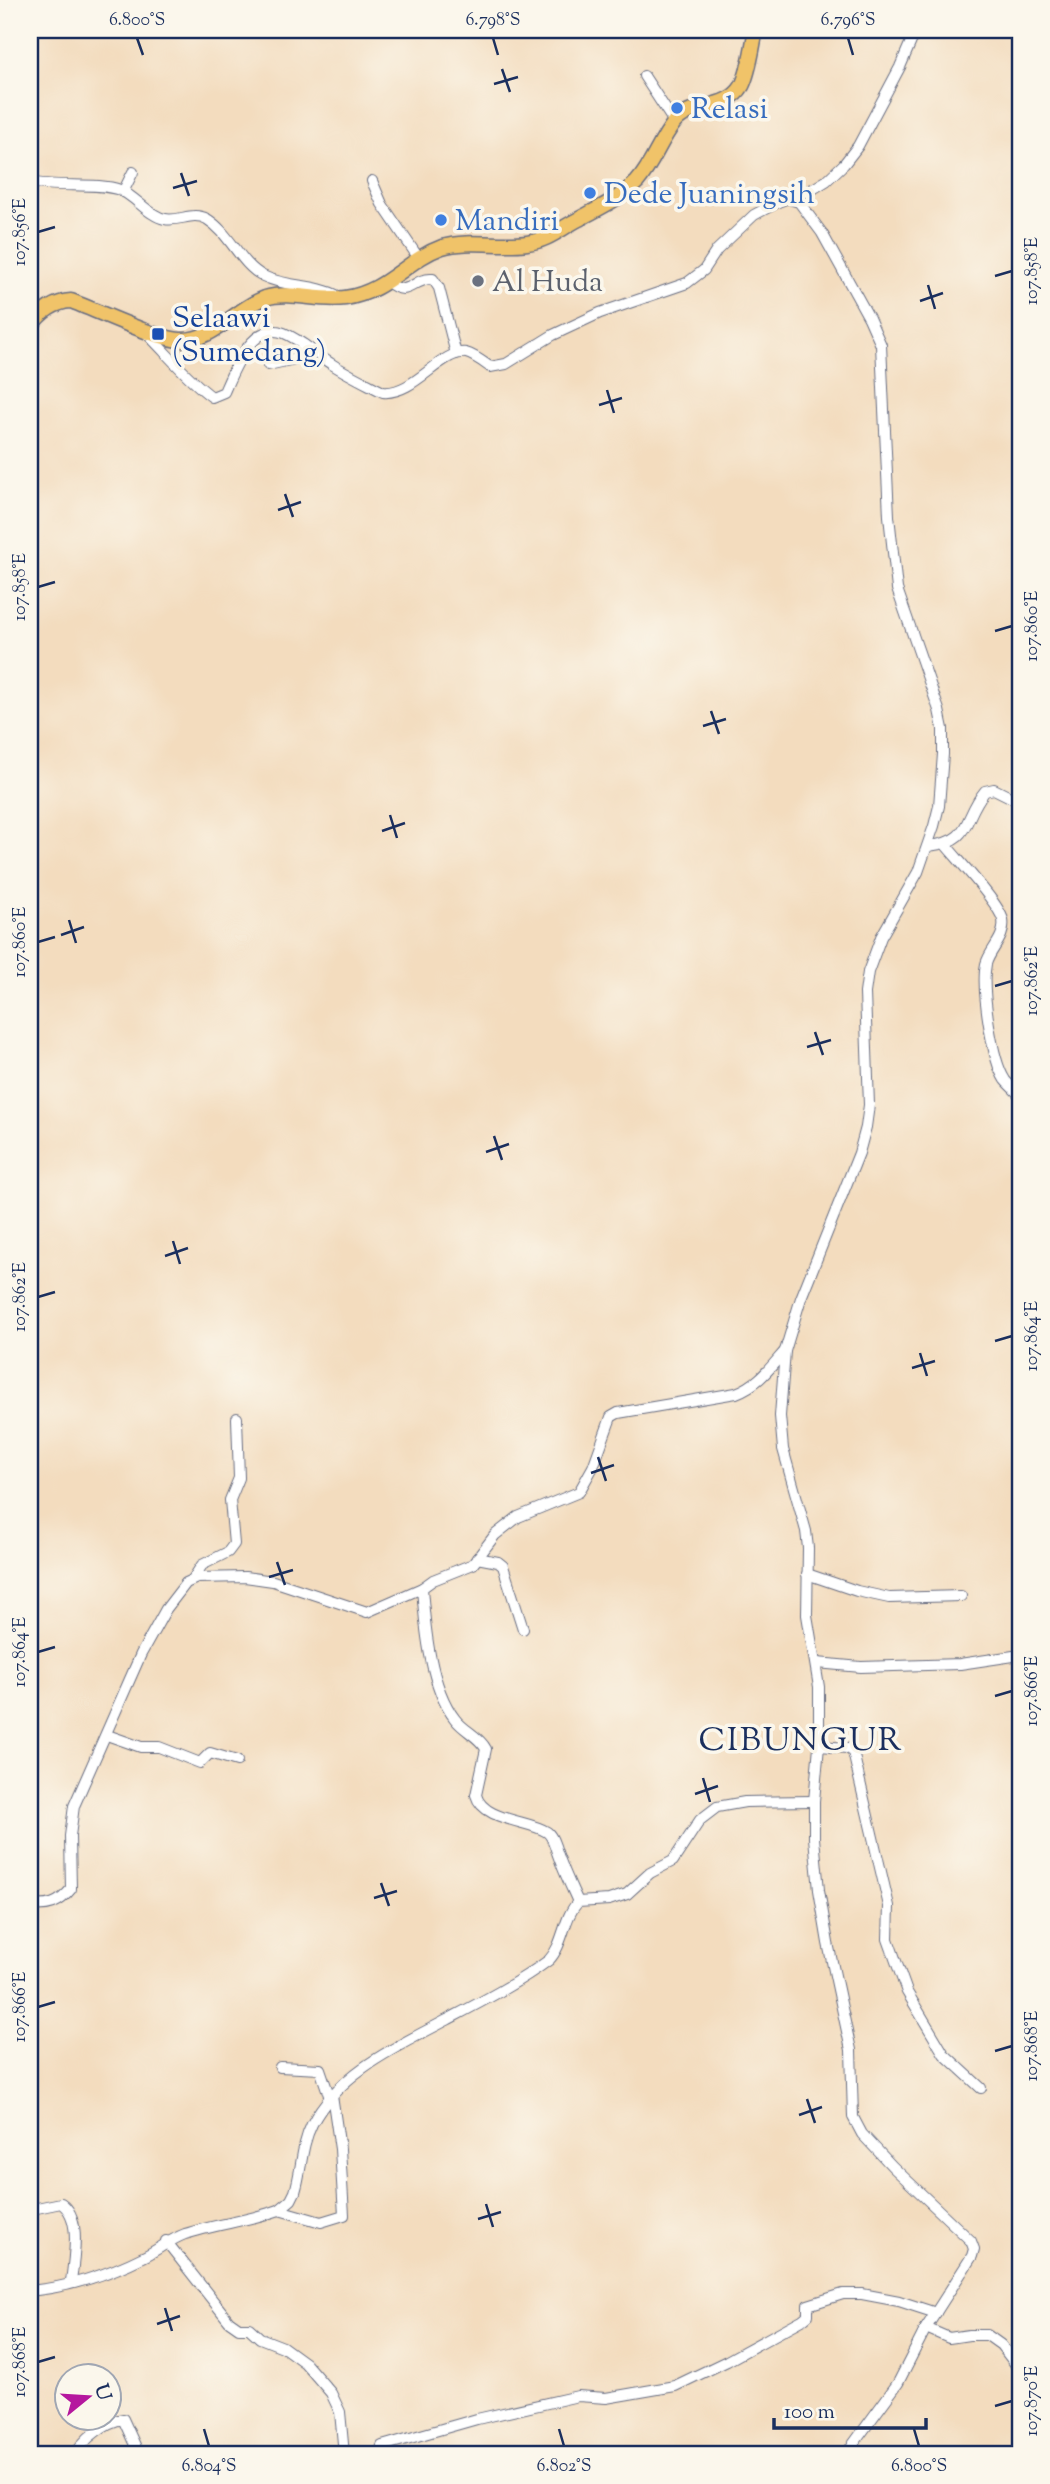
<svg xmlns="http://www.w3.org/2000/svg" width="1050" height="2484" font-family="'Sorts Mill Goudy',serif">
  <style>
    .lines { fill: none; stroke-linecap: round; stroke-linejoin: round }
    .street-casing { stroke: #676c80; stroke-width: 12 }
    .primary-casing { stroke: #676c80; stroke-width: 17 }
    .street { stroke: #fff; stroke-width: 10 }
    .primary { stroke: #f0c369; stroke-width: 14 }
    .ticks { fill: none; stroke: #1b2f5e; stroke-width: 2.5 }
    .shop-dot { fill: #3f7fe0; stroke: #fbf7ec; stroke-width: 2.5 }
    .worship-dot { fill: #6b7280; stroke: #fbf7ec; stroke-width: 2.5 }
    .transit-dot { fill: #1a4fb4; stroke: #fbf7ec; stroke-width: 2.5 }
    .labels { text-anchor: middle; stroke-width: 7; stroke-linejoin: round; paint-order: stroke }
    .shop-label { font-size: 30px; fill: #366cbe; stroke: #fbf7ec; text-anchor: start }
    .worship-label { font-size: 30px; fill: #5b616d; stroke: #fbf7ec; text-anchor: start }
    .transit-label { font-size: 30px; fill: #164399; stroke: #fbf7ec; text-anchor: start }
    .quarter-label { font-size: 33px; letter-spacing: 2px; fill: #1b2f5e; stroke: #fbf7ec }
    .neatline { fill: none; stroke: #1b2f5e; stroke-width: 2.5 }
    .ticks-label { font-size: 18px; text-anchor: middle; fill: #1b2f5e }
  </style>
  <rect width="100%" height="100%" fill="#fbf7ec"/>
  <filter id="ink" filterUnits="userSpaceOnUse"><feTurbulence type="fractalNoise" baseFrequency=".0143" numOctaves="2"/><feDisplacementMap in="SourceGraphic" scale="14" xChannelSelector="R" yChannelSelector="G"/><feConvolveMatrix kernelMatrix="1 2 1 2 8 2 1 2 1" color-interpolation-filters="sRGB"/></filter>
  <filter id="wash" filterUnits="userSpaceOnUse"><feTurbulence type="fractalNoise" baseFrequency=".00686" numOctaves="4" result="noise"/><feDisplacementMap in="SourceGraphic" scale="28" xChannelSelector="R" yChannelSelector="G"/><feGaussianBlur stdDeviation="1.57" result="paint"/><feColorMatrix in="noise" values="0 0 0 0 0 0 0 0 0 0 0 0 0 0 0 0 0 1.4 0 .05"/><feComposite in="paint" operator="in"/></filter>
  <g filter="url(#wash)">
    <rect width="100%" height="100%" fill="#f3dcbe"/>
  </g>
  <g filter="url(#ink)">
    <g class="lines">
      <defs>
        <g id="street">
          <polyline points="644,76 674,122"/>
          <polyline points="372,181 382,204 420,260"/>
          <path d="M30,182C57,188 98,182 120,190C136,197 149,216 165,219C180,222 192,211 207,219C230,233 240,264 263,276C287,288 315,283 340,297"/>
          <polyline points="123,192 133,172"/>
          <polyline points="790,199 799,202 822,233 869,318 881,345 889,516 897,589 939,710 943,729 943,754 939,806 934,826 918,872 881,937 868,972 865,993 869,1105 866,1127 859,1153 801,1298 785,1351 780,1416 783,1449 806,1531 808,1548 807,1615 819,1687 819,1746 814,1801 814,1838 819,1890 828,1943 851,2050 853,2117 862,2134 893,2167 971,2241 974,2249 972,2256 926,2328 898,2383 846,2454"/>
          <path d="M388,282C409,300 413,277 433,279L439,288L456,354"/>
          <path d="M146,333C168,354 187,379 212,397L224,392C233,371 253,320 284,333C301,340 315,354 330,363C347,374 366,383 383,392C414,395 441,350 466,353C474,355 483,362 490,367L506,364L553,335L600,313L687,283L704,270L717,250L754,215L780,201L813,189L826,181L844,164L858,146L900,67L916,30"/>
          <polyline points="268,365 295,359 304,345"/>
          <path d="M945,844C958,860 999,903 1003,920C1006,938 990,949 986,964C981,988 992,1060 1005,1080C1009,1085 1015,1090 1020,1095"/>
          <path d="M929,846C973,841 962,819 985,791L994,789L1020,802"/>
          <polyline points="477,1558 498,1562 503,1566 523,1629"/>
          <polyline points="807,1574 857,1591 889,1598 961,1596"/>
          <polyline points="193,1579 202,1565 228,1552 234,1544 230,1500 239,1478 237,1418"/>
          <polyline points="817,1663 861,1667 960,1664 1020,1655"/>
          <polyline points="107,1735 141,1747 159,1747 200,1763 210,1753 237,1761"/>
          <polyline points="819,1746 847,1748 853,1752 889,1906 888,1939 907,1992 944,2054 981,2088"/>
          <path d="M578,1902C570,1884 561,1866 555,1846C553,1841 552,1836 547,1832C529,1820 483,1821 476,1795L486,1749C479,1736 464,1731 455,1719C430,1687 425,1627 422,1588L433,1580L473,1564L495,1535L518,1517L579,1492L593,1467L611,1417L618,1413L736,1393C758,1385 770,1368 785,1351"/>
          <path d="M30,1905C48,1907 59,1904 71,1889L70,1836L74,1806L141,1654L166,1609L186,1583L197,1578L245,1577L273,1581L367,1612L422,1588"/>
          <polyline points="280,2067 320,2069 330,2098"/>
          <path d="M37,2208L61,2203C83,2218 73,2260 71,2283"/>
          <polyline points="279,2210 321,2222 344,2215 340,2149 332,2095"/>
          <polyline points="166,2241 229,2321 239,2328 249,2328 260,2338 283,2347 305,2363 331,2393 340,2412 344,2454"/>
          <path d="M30,2291C69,2287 107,2275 143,2257C158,2250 169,2240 185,2234C216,2224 248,2221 279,2210L291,2200L295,2192C302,2169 301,2146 312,2124C339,2072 398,2046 447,2020C481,2002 518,1983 549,1960C564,1944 563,1918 578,1902L609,1900L627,1894L650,1873L673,1861L700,1820L717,1807L745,1802L814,1801"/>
          <polyline points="926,2328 949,2338 969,2335 987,2335 1001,2345 1020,2370"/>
          <path d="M77,2454C82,2439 107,2421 123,2419L139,2454"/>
          <polyline points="380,2454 382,2446 477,2419 578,2396 606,2398 675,2386 727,2361 802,2320 808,2315 808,2305 843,2294 862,2294 899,2301 936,2313"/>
        </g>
        <path id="primary" d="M30,327C40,313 54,302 71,301C98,311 156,339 181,340C214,341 236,308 265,298C290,290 319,302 345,298C387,292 406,260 442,247C469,239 500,247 527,243C548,241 561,228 579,219C599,208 621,198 637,182C653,164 659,142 674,123C690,102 727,111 742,86C750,70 752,47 756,30"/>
      </defs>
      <use href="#street" class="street-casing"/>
      <use href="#primary" class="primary-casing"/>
      <use href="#street" class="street"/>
      <use href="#primary" class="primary"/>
    </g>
  </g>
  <path class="ticks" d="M137,38L143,55M493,38L498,55M848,38L853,55M502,69L510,92M494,84L518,77M181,173L189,196M173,188L197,181M38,232L55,227M995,276L1012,271M928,285L935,309M920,301L943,293M607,390L614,413M599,405L622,398M285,494L293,517M278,510L301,502M38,587L55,582M995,631L1012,626M711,711L719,734M703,726L726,719M390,815L397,838M382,831L405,823M69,920L76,943M61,935L84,927M38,942L55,937M995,986L1012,981M815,1032L823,1055M807,1047L831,1040M494,1136L502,1160M486,1152L509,1144M173,1241L180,1264M165,1256L188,1248M38,1297L55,1292M995,1341L1012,1336M920,1353L927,1376M912,1368L935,1361M598,1457L606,1481M591,1473L614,1465M277,1562L285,1585M269,1577L293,1570M38,1652L55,1647M995,1696L1012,1691M703,1778L710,1802M695,1794L718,1786M381,1883L389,1906M374,1898L397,1891M38,2007L55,2002M995,2051L1012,2046M807,2099L815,2123M799,2115L822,2107M486,2204L493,2227M478,2219L501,2212M165,2308L172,2331M157,2324L180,2316M38,2362L55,2357M995,2406L1012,2401M204,2429L209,2446M559,2429L564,2446M914,2429L919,2446"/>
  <g class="shop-dot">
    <circle cx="677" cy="108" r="7"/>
    <circle cx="590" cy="193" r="7"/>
    <circle cx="441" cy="220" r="7"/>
  </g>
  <circle class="worship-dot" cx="478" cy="281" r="7"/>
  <rect class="transit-dot" x="151" y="327" width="14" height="14" rx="3.5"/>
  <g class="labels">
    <g class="shop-label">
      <text x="691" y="118">Relasi</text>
      <text x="604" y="203">Dede Juaningsih</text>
      <text x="455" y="230">Mandiri</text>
    </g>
    <g class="worship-label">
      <text x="492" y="291">Al Huda</text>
    </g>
    <g class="transit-label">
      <text x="172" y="327">Selaawi<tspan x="172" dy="34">(Sumedang)</tspan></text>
    </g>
    <g class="quarter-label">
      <text x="801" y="1750">CIBUNGUR</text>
    </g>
  </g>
  <rect width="1050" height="2484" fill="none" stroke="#fbf7ec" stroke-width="77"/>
  <g transform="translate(88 2397) rotate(72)"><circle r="33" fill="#fbf7ec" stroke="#a1a7b3" stroke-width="2"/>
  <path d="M0-5L12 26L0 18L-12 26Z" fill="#b5179e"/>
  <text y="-10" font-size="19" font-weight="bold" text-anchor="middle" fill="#1b2f5e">U</text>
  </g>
  <path d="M774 2418v10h152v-10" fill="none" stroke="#1b2f5e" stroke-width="3.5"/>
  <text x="784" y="2418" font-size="21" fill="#1b2f5e" stroke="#fbf7ec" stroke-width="5" paint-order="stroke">100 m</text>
  <rect x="38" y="38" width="974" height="2408" class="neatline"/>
  <g class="ticks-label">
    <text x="137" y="25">6.800°S</text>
    <text x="493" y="25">6.798°S</text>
    <text x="848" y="25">6.796°S</text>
    <text transform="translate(19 232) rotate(-90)" y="6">107.856°E</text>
    <text transform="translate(1031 271) rotate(-90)" y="6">107.858°E</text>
    <text transform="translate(19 587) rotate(-90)" y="6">107.858°E</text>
    <text transform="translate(1031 626) rotate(-90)" y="6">107.860°E</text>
    <text transform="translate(19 942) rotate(-90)" y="6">107.860°E</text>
    <text transform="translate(1031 981) rotate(-90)" y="6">107.862°E</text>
    <text transform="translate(19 1297) rotate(-90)" y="6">107.862°E</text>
    <text transform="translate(1031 1336) rotate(-90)" y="6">107.864°E</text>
    <text transform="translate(19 1652) rotate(-90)" y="6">107.864°E</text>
    <text transform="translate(1031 1691) rotate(-90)" y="6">107.866°E</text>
    <text transform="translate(19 2007) rotate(-90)" y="6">107.866°E</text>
    <text transform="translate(1031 2046) rotate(-90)" y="6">107.868°E</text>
    <text transform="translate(19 2362) rotate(-90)" y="6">107.868°E</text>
    <text transform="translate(1031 2401) rotate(-90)" y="6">107.870°E</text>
    <text x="209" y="2471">6.804°S</text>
    <text x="564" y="2471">6.802°S</text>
    <text x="919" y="2471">6.800°S</text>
  </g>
</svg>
